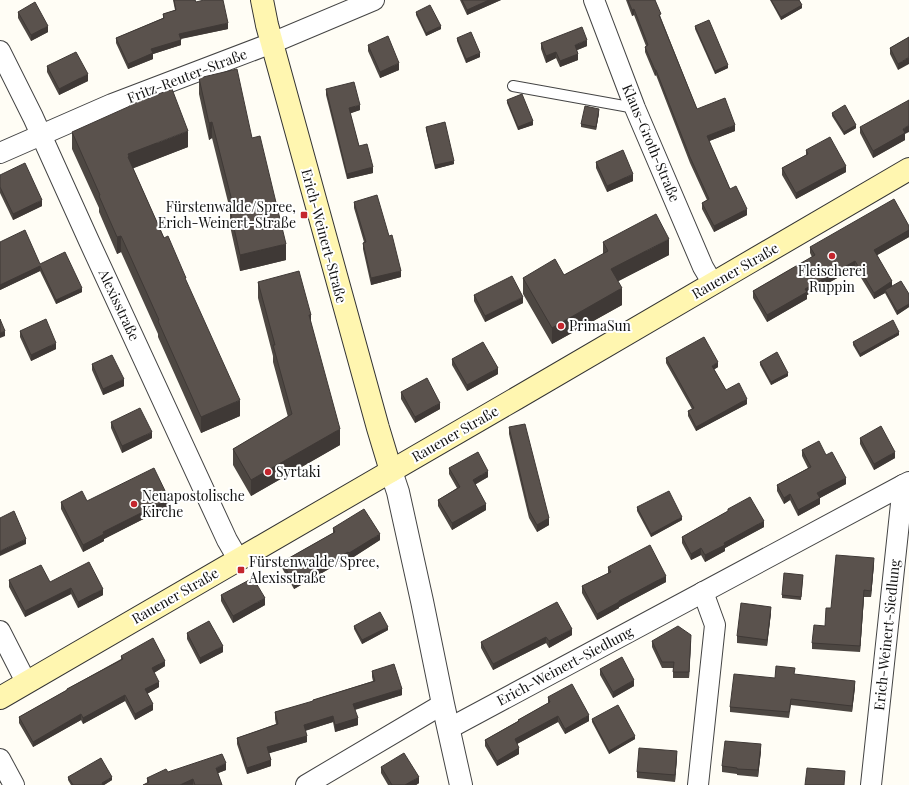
<svg xmlns="http://www.w3.org/2000/svg" width="909" height="785" font-family="'Playfair Display',serif">
  <style>
    .lines { fill: none; stroke-linecap: round; stroke-linejoin: round }
    .service-casing { stroke: #444; stroke-width: 12 }
    .minor-casing { stroke: #444; stroke-width: 22 }
    .tertiary-casing { stroke: #444; stroke-width: 24 }
    .secondary-casing { stroke: #333; stroke-width: 24 }
    .service { stroke: #fff; stroke-width: 10 }
    .minor { stroke: #fff; stroke-width: 20 }
    .tertiary { stroke: #fff; stroke-width: 22 }
    .secondary { stroke: #fff6b0; stroke-width: 22 }
    .wall { fill: #4d4742 }
    .shaded-wall { fill: #3f3936 }
    .building { fill: #5a524d; stroke: #3f3936 }
    .poi-dot { fill: #c4262e; stroke: #fff; stroke-width: 1.5 }
    .labels { text-anchor: middle; stroke-width: 4; stroke-linejoin: round; paint-order: stroke }
    .street-label { font-size: 14px; fill: #111; stroke: #fff }
    .poi-label { font-size: 14px; fill: #111; stroke: #fff; text-anchor: start }
  </style>
  <rect width="100%" height="100%" fill="#fffdf5"/>
  <g class="lines">
    <defs>
      <polyline id="service" points="513,86 635,108"/>
      <g id="minor">
        <polyline points="594,0 635,108 703,267 713,284"/>
        <polyline points="0,51 33,117 89,241 227,540 238,559"/>
        <polyline points="0,153 112,104 272,43 374,0"/>
        <polyline points="0,631 26,682"/>
        <polyline points="448,729 903,485 909,482"/>
        <polyline points="0,759 14,785"/>
        <polyline points="306,785 443,704"/>
        <polyline points="698,785 715,625 703,592"/>
        <polyline points="871,785 903,485"/>
      </g>
      <polyline id="tertiary" points="391,471 398,492 422,601 443,704 461,785"/>
      <g id="secondary">
        <polyline points="262,0 267,25 378,428 391,471"/>
        <polyline points="0,698 517,398 909,169"/>
      </g>
    </defs>
    <use href="#service" class="service-casing"/>
    <use href="#minor" class="minor-casing"/>
    <use href="#tertiary" class="tertiary-casing"/>
    <use href="#secondary" class="secondary-casing"/>
    <use href="#service" class="service"/>
    <use href="#minor" class="minor"/>
    <use href="#tertiary" class="tertiary"/>
    <use href="#secondary" class="secondary"/>
  </g>
  <g class="wall">
    <polygon points="173,0 195,0 196,2 228,29 181,39 181,45 153,54 153,59 128,69 116,43 116,38 163,18 163,14 175,10"/>
    <polygon points="460,0 501,0 467,15"/>
    <polygon points="626,0 655,0 661,18 697,109 735,131 709,141 730,189 747,215 714,232 702,209 702,203 707,200 690,163 656,75 655,76 645,52 645,47 646,46 634,15 632,16"/>
    <polygon points="770,0 799,0 802,8 781,20"/>
    <polygon points="18,12 48,32 31,41 18,18"/>
    <polygon points="416,12 441,29 426,36 416,15"/>
    <polygon points="695,26 728,68 715,74 695,29"/>
    <polygon points="909,37 898,70 890,54 890,48"/>
    <polygon points="457,38 480,57 466,63 457,41"/>
    <polygon points="541,43 587,46 577,50 578,60 560,67 556,58 546,63 541,49"/>
    <polygon points="368,45 399,70 380,78 368,51"/>
    <polygon points="47,66 88,81 59,95 47,72"/>
    <polygon points="199,78 252,138 286,260 240,271 230,226 230,210 212,138 209,140 199,94"/>
    <polygon points="326,89 360,110 350,113 359,146 373,173 347,179 326,95"/>
    <polygon points="507,100 533,125 518,130 507,103"/>
    <polygon points="599,113 596,130 581,127 581,124"/>
    <polygon points="832,113 856,128 844,135 832,116"/>
    <polygon points="426,127 454,164 435,169 426,130"/>
    <polygon points="860,127 905,134 905,140 873,158 860,133"/>
    <polygon points="72,132 188,147 133,168 164,238 186,282 240,416 201,433 158,337 158,334 121,252 117,254 99,212 99,208 72,149"/>
    <polygon points="806,150 846,172 796,199 782,175 782,168 806,155"/>
    <polygon points="596,162 633,181 607,192 596,168"/>
    <polygon points="0,175 42,206 13,220 0,193"/>
    <polygon points="354,202 401,277 371,285 363,249 363,243 364,242 354,208"/>
    <polygon points="909,226 909,237 877,255 892,286 909,294 909,307 897,315 885,293 874,299 855,268 807,295 807,299 767,322 753,298 753,291 812,257 810,253 810,247"/>
    <polygon points="0,242 40,264 82,292 56,304 40,271 0,290"/>
    <polygon points="603,242 669,255 618,281 622,305 552,344 523,294 523,278 564,275 603,254"/>
    <polygon points="258,282 311,323 340,445 251,496 233,465 233,449 288,417 273,362 273,356 258,298"/>
    <polygon points="474,295 523,303 485,322 474,301"/>
    <polygon points="20,331 56,349 31,361 20,337"/>
    <polygon points="899,335 860,357 853,345 853,342"/>
    <polygon points="666,358 718,367 714,369 726,390 747,404 696,431 688,416 688,411 692,409 666,363"/>
    <polygon points="452,359 498,374 467,391 452,365"/>
    <polygon points="760,362 788,376 771,385 760,365"/>
    <polygon points="92,364 124,386 103,395 92,370"/>
    <polygon points="401,392 440,409 415,423 401,399"/>
    <polygon points="111,422 152,438 122,453 111,428"/>
    <polygon points="509,427 549,525 537,532 529,518 509,434"/>
    <polygon points="860,438 895,458 874,470 860,444"/>
    <polygon points="802,450 826,455 846,484 820,498 820,504 798,516 790,500 784,504 777,491 777,485 808,468 802,456"/>
    <polygon points="449,468 488,477 475,484 486,510 452,530 438,506 438,500 457,488 449,474"/>
    <polygon points="87,501 169,506 104,539 104,541 83,552 61,509 61,502"/>
    <polygon points="637,507 682,520 651,537 637,511"/>
    <polygon points="728,509 764,527 725,548 725,551 705,562 701,555 691,560 682,543 682,537 728,511"/>
    <polygon points="333,528 380,540 349,560 348,558 294,589 282,568 282,562 333,533"/>
    <polygon points="874,564 871,597 864,597 860,652 812,649 812,643 825,626 831,608"/>
    <polygon points="608,567 666,582 619,607 619,608 597,620 582,593 582,586 608,573"/>
    <polygon points="803,578 801,600 782,598 782,595"/>
    <polygon points="9,580 50,582 103,595 78,608 71,594 25,617 9,587"/>
    <polygon points="221,595 265,605 233,623 221,601"/>
    <polygon points="771,613 767,646 737,643 737,636"/>
    <polygon points="354,626 388,630 362,644 354,629"/>
    <polygon points="187,633 223,652 200,664 187,639"/>
    <polygon points="572,635 549,648 546,643 493,670 481,648 481,642"/>
    <polygon points="652,641 691,641 689,678 673,678 673,668 662,668 652,647"/>
    <polygon points="121,656 165,666 154,673 159,687 147,694 153,710 135,720 125,701 83,724 81,720 33,747 19,723 19,717 67,690 67,689 121,659"/>
    <polygon points="600,669 634,686 613,698 600,675"/>
    <polygon points="372,671 402,695 355,710 358,725 335,732 333,722 305,731 307,742 269,753 271,766 247,774 237,744 237,738 276,724 275,719 275,712 313,702 313,700 373,681 372,677"/>
    <polygon points="795,675 855,687 852,712 791,705 789,718 730,712 730,707 775,678"/>
    <polygon points="548,697 589,721 565,734 558,722 517,744 519,754 497,766 485,746 485,740 518,721 518,720 548,703"/>
    <polygon points="592,719 635,739 609,754 592,722"/>
    <polygon points="761,751 758,777 737,775 737,774 722,772 722,766"/>
    <polygon points="677,757 675,782 637,778 637,772"/>
    <polygon points="381,767 419,783 416,785 388,785 381,773"/>
    <polygon points="226,770 218,773 222,785 143,785 147,783 147,778 168,772"/>
    <polygon points="68,777 112,780 104,785 71,785 68,780"/>
  </g>
  <g class="shaded-wall">
    <polygon points="489,0 501,0 467,15 467,10"/>
    <polygon points="802,5 802,8 781,20 781,17"/>
    <polygon points="634,9 634,15 632,16 632,10"/>
    <polygon points="228,23 228,29 179,39 179,34"/>
    <polygon points="48,26 48,32 31,41 31,35"/>
    <polygon points="441,26 441,29 426,36 426,33"/>
    <polygon points="181,40 181,45 153,54 153,59 128,69 128,64 151,49"/>
    <polygon points="587,40 587,46 575,51 575,45"/>
    <polygon points="556,52 556,58 546,63 546,56"/>
    <polygon points="480,53 480,57 466,63 466,59"/>
    <polygon points="578,54 578,60 560,67 560,61"/>
    <polygon points="909,57 909,64 898,70 898,64"/>
    <polygon points="399,63 399,70 380,78 380,72"/>
    <polygon points="728,65 728,68 715,74 715,71"/>
    <polygon points="655,70 656,70 656,75 655,76"/>
    <polygon points="88,74 88,81 59,95 59,89"/>
    <polygon points="360,105 360,110 349,114 349,108"/>
    <polygon points="599,109 599,113 596,130 596,127"/>
    <polygon points="533,121 533,125 518,130 518,127"/>
    <polygon points="212,122 212,138 209,140 209,123"/>
    <polygon points="735,125 735,131 707,142 707,136"/>
    <polygon points="856,125 856,128 844,135 844,132"/>
    <polygon points="909,125 909,132 905,134 905,140 873,158 873,151 903,129"/>
    <polygon points="188,131 188,147 129,170 128,173 128,154"/>
    <polygon points="454,161 454,164 435,169 435,165"/>
    <polygon points="846,166 846,172 796,199 796,193"/>
    <polygon points="373,167 373,173 347,179 347,174"/>
    <polygon points="633,174 633,181 607,192 607,186"/>
    <polygon points="42,200 42,206 13,220 13,214"/>
    <polygon points="747,209 747,215 714,232 714,226"/>
    <polygon points="909,230 909,237 874,257 874,250"/>
    <polygon points="121,236 121,252 117,254 117,237"/>
    <polygon points="669,239 669,255 611,285 611,269"/>
    <polygon points="286,244 286,260 240,271 240,255"/>
    <polygon points="855,261 855,268 807,295 807,299 767,322 767,315 805,289"/>
    <polygon points="40,266 40,271 0,290 0,285"/>
    <polygon points="401,271 401,277 371,285 371,278"/>
    <polygon points="892,281 892,288 885,290 885,293 874,299 874,293"/>
    <polygon points="82,288 82,292 56,304 56,300"/>
    <polygon points="622,288 622,305 552,344 552,328"/>
    <polygon points="523,297 523,303 485,322 485,316"/>
    <polygon points="909,304 909,307 897,315 897,311"/>
    <polygon points="309,315 311,315 311,331"/>
    <polygon points="5,331 5,336 0,338 0,333"/>
    <polygon points="899,332 899,335 860,357 860,354"/>
    <polygon points="56,343 56,349 31,361 31,355"/>
    <polygon points="718,362 718,367 712,371 712,366"/>
    <polygon points="498,368 498,374 467,391 467,385"/>
    <polygon points="788,373 788,376 771,385 771,382"/>
    <polygon points="124,379 124,386 103,395 103,389"/>
    <polygon points="747,399 747,404 696,431 696,427"/>
    <polygon points="240,400 240,416 201,433 201,417"/>
    <polygon points="440,403 440,409 415,423 415,417"/>
    <polygon points="340,429 340,445 251,496 251,480"/>
    <polygon points="152,432 152,438 122,453 122,446"/>
    <polygon points="895,452 895,458 874,470 874,464"/>
    <polygon points="488,471 488,477 473,486 473,480"/>
    <polygon points="846,478 846,484 820,498 820,504 798,516 798,510 817,493"/>
    <polygon points="790,494 790,500 784,504 784,498"/>
    <polygon points="169,499 169,506 104,539 104,541 83,552 83,545 103,532"/>
    <polygon points="486,504 486,510 452,530 452,523"/>
    <polygon points="682,517 682,520 651,537 651,534"/>
    <polygon points="549,518 549,525 537,532 537,525"/>
    <polygon points="764,521 764,527 725,548 725,551 705,562 705,555 724,543"/>
    <polygon points="380,534 380,540 349,560 349,553"/>
    <polygon points="26,539 26,544 0,556 0,551"/>
    <polygon points="701,548 701,555 691,560 691,554"/>
    <polygon points="348,552 348,558 294,589 294,583"/>
    <polygon points="874,558 874,564 871,597 871,591"/>
    <polygon points="666,576 666,582 619,607 619,608 597,620 597,614 619,601"/>
    <polygon points="71,588 71,594 25,617 25,611"/>
    <polygon points="103,589 103,595 78,608 78,602"/>
    <polygon points="864,590 864,597 860,652 860,646"/>
    <polygon points="265,598 265,605 233,623 233,616"/>
    <polygon points="771,607 771,613 767,646 767,640"/>
    <polygon points="388,627 388,630 362,644 362,640"/>
    <polygon points="572,629 572,635 549,648 549,641"/>
    <polygon points="691,635 691,641 689,678 689,672"/>
    <polygon points="546,637 546,643 493,670 493,664"/>
    <polygon points="223,646 223,652 200,664 200,658"/>
    <polygon points="165,661 165,666 152,674 152,668"/>
    <polygon points="634,680 634,686 613,698 613,692"/>
    <polygon points="855,681 855,687 852,712 852,706"/>
    <polygon points="159,682 159,687 145,695 145,689"/>
    <polygon points="402,689 402,695 353,710 353,704"/>
    <polygon points="125,695 125,701 83,724 83,718"/>
    <polygon points="153,704 153,710 135,720 135,714"/>
    <polygon points="81,714 81,720 33,747 33,742"/>
    <polygon points="589,715 589,721 565,734 565,729"/>
    <polygon points="333,716 333,722 304,731 304,725"/>
    <polygon points="558,716 558,722 515,745 515,739"/>
    <polygon points="358,718 358,725 335,732 335,725"/>
    <polygon points="307,736 307,742 267,754 267,747"/>
    <polygon points="635,736 635,739 609,754 609,751"/>
    <polygon points="761,744 761,751 758,777 758,770"/>
    <polygon points="519,748 519,754 497,766 497,761"/>
    <polygon points="677,751 677,757 675,782 675,775"/>
    <polygon points="271,760 271,766 247,774 247,768"/>
    <polygon points="226,763 226,770 216,774 216,768"/>
    <polygon points="112,777 112,780 104,785 102,785 102,783"/>
    <polygon points="419,777 419,783 416,785 405,785"/>
    <polygon points="193,779 193,785 180,785"/>
  </g>
  <g class="building">
    <polygon points="174,0 195,0 196,2 204,0 223,0 228,23 179,34 181,40 151,49 153,53 128,64 116,38 164,18 163,14 176,10"/>
    <polygon points="462,0 489,0 467,10"/>
    <polygon points="628,0 655,0 661,14 659,15 697,109 725,98 735,125 707,136 730,189 736,186 747,209 714,226 702,203 709,199 690,157 656,70 655,70 645,47 648,45 634,9 632,10"/>
    <polygon points="771,0 799,0 802,5 781,17"/>
    <polygon points="35,2 48,26 31,35 18,12"/>
    <polygon points="430,5 441,26 426,33 416,12"/>
    <polygon points="709,20 728,65 715,71 695,26"/>
    <polygon points="582,27 587,40 575,45 578,54 560,61 556,52 546,56 541,43"/>
    <polygon points="471,32 480,53 466,59 457,38"/>
    <polygon points="388,36 399,63 380,72 368,45"/>
    <polygon points="909,37 909,57 898,64 890,48"/>
    <polygon points="76,52 88,74 59,89 47,66"/>
    <polygon points="237,69 252,138 260,136 286,244 240,255 230,210 234,209 212,122 209,123 199,78"/>
    <polygon points="354,82 360,105 349,108 359,146 367,144 373,167 347,174 326,89"/>
    <polygon points="172,89 188,131 128,154 129,156 128,157 164,238 168,236 186,278 185,278 240,400 201,417 158,321 159,320 121,236 117,237 99,196 100,195 72,132 130,106 129,105"/>
    <polygon points="522,94 533,121 518,127 507,100"/>
    <polygon points="909,100 909,125 903,129 905,133 873,151 860,127"/>
    <polygon points="845,105 856,125 844,132 832,113"/>
    <polygon points="585,106 599,109 596,127 581,124"/>
    <polygon points="445,122 454,161 435,165 426,127"/>
    <polygon points="830,137 846,166 796,193 782,168 808,154 806,150"/>
    <polygon points="623,150 633,174 607,186 596,162"/>
    <polygon points="25,163 42,200 13,214 0,187 0,175"/>
    <polygon points="377,195 389,236 392,235 401,271 371,278 363,243 366,242 354,202"/>
    <polygon points="894,199 909,226 909,230 874,250 892,281 874,293 855,261 805,289 807,292 767,315 753,291 815,255 810,247"/>
    <polygon points="656,214 669,239 611,269 622,288 552,328 523,278 555,259 564,275 608,251 603,242"/>
    <polygon points="25,230 40,264 65,252 82,288 56,300 40,266 0,285 0,242"/>
    <polygon points="299,271 311,315 309,315 340,429 251,480 233,449 292,414 273,345 275,345 258,282"/>
    <polygon points="512,276 523,297 485,316 474,295"/>
    <polygon points="901,281 909,294 909,304 897,311 885,290"/>
    <polygon points="0,319 5,331 0,333"/>
    <polygon points="46,319 56,343 31,355 20,331"/>
    <polygon points="893,320 899,332 860,354 853,342"/>
    <polygon points="704,337 718,362 712,366 726,390 739,383 747,399 696,427 688,411 694,408 666,358"/>
    <polygon points="483,342 498,368 467,385 452,359"/>
    <polygon points="777,352 788,373 771,382 760,362"/>
    <polygon points="112,355 124,379 103,389 92,364"/>
    <polygon points="427,378 440,403 415,417 401,392"/>
    <polygon points="140,408 152,432 122,446 111,422"/>
    <polygon points="525,424 549,518 537,525 529,511 509,427"/>
    <polygon points="881,426 895,452 874,464 860,438"/>
    <polygon points="819,441 826,455 832,452 846,478 817,493 820,498 798,510 790,494 784,498 777,485 811,467 802,450"/>
    <polygon points="478,452 488,471 473,480 486,504 452,523 438,500 460,487 449,468"/>
    <polygon points="154,468 169,499 103,532 104,534 83,545 61,502 82,491 87,501"/>
    <polygon points="669,491 682,517 651,534 637,507"/>
    <polygon points="750,497 764,521 724,543 725,545 705,555 701,548 691,554 682,537 728,511 728,509"/>
    <polygon points="364,509 380,534 349,553 348,552 294,583 282,562 335,532 333,528"/>
    <polygon points="14,511 26,539 0,551 0,518"/>
    <polygon points="650,545 666,576 619,601 619,602 597,614 582,586 611,572 608,567"/>
    <polygon points="836,555 874,558 871,591 864,590 860,646 812,643 814,625 825,626 826,608 831,608"/>
    <polygon points="89,562 103,589 78,602 71,588 25,611 9,580 41,565 50,582"/>
    <polygon points="784,573 803,575 801,597 782,595"/>
    <polygon points="253,578 265,598 233,616 221,595"/>
    <polygon points="557,602 572,629 549,641 546,637 493,664 481,642"/>
    <polygon points="741,603 771,607 767,640 737,636"/>
    <polygon points="380,612 388,627 362,640 354,626"/>
    <polygon points="209,621 223,646 200,658 187,633"/>
    <polygon points="678,626 691,635 689,672 673,672 674,662 662,662 652,641"/>
    <polygon points="153,638 165,661 152,668 159,682 145,689 153,704 135,714 125,695 83,718 81,714 33,742 19,717 67,690 67,689 123,659 121,656"/>
    <polygon points="622,657 634,680 613,692 600,669"/>
    <polygon points="394,664 402,689 353,704 358,718 335,725 333,716 304,725 307,736 267,747 271,760 247,768 237,738 278,724 275,712 313,701 313,700 375,681 372,671"/>
    <polygon points="776,666 795,668 794,674 855,681 852,706 791,699 789,712 730,707 734,674 775,678"/>
    <polygon points="572,684 589,715 565,729 558,716 515,739 519,748 497,761 485,740 519,721 518,720 550,702 548,697"/>
    <polygon points="618,705 635,736 609,751 592,719"/>
    <polygon points="725,741 761,744 758,770 737,769 737,768 722,766"/>
    <polygon points="639,748 677,751 675,775 637,772"/>
    <polygon points="404,753 419,777 405,785 392,785 381,767"/>
    <polygon points="222,754 226,763 216,768 222,785 195,785 193,779 180,785 143,785 149,782 147,778 166,769 168,772"/>
    <polygon points="101,758 112,777 102,783 103,785 73,785 68,777"/>
    <polygon points="807,768 845,771 844,785 805,785"/>
  </g>
  <g class="poi-dot">
    <rect x="300" y="211" width="8" height="8" rx="2"/>
    <circle cx="832" cy="256" r="4"/>
    <circle cx="561" cy="326" r="4"/>
    <circle cx="268" cy="472" r="4"/>
    <circle cx="134" cy="504" r="4"/>
    <rect x="237" y="566" width="8" height="8" rx="2"/>
  </g>
  <g class="labels">
    <g class="street-label">
      <text transform="translate(187 76) rotate(-21)" y="5">Fritz-Reuter-Straße</text>
      <text transform="translate(651 143) rotate(67)" y="5">Klaus-Groth-Straße</text>
      <text transform="translate(324 236) rotate(75)" y="5">Erich-Weinert-Straße</text>
      <text transform="translate(735 271) rotate(-30)" y="5">Rauener Straße</text>
      <text transform="translate(119 305) rotate(65)" y="5">Alexisstraße</text>
      <text transform="translate(455 434) rotate(-30)" y="5">Rauener Straße</text>
      <text transform="translate(175 596) rotate(-30)" y="5">Rauener Straße</text>
      <text transform="translate(887 635) rotate(-84)" y="5">Erich-Weinert-Siedlung</text>
      <text transform="translate(565 666) rotate(-28)" y="5">Erich-Weinert-Siedlung</text>
    </g>
    <g class="poi-label">
      <text x="296" y="212" text-anchor="end">Fürstenwalde/Spree,<tspan x="296" dy="16">Erich-Weinert-Straße</tspan></text>
      <text x="832" y="276" text-anchor="middle">Fleischerei<tspan x="832" dy="16">Ruppin</tspan></text>
      <text x="569" y="331">PrimaSun</text>
      <text x="276" y="477">Syrtaki</text>
      <text x="142" y="501">Neuapostolische<tspan x="142" dy="16">Kirche</tspan></text>
      <text x="249" y="567">Fürstenwalde/Spree,<tspan x="249" dy="16">Alexisstraße</tspan></text>
    </g>
  </g>
</svg>
